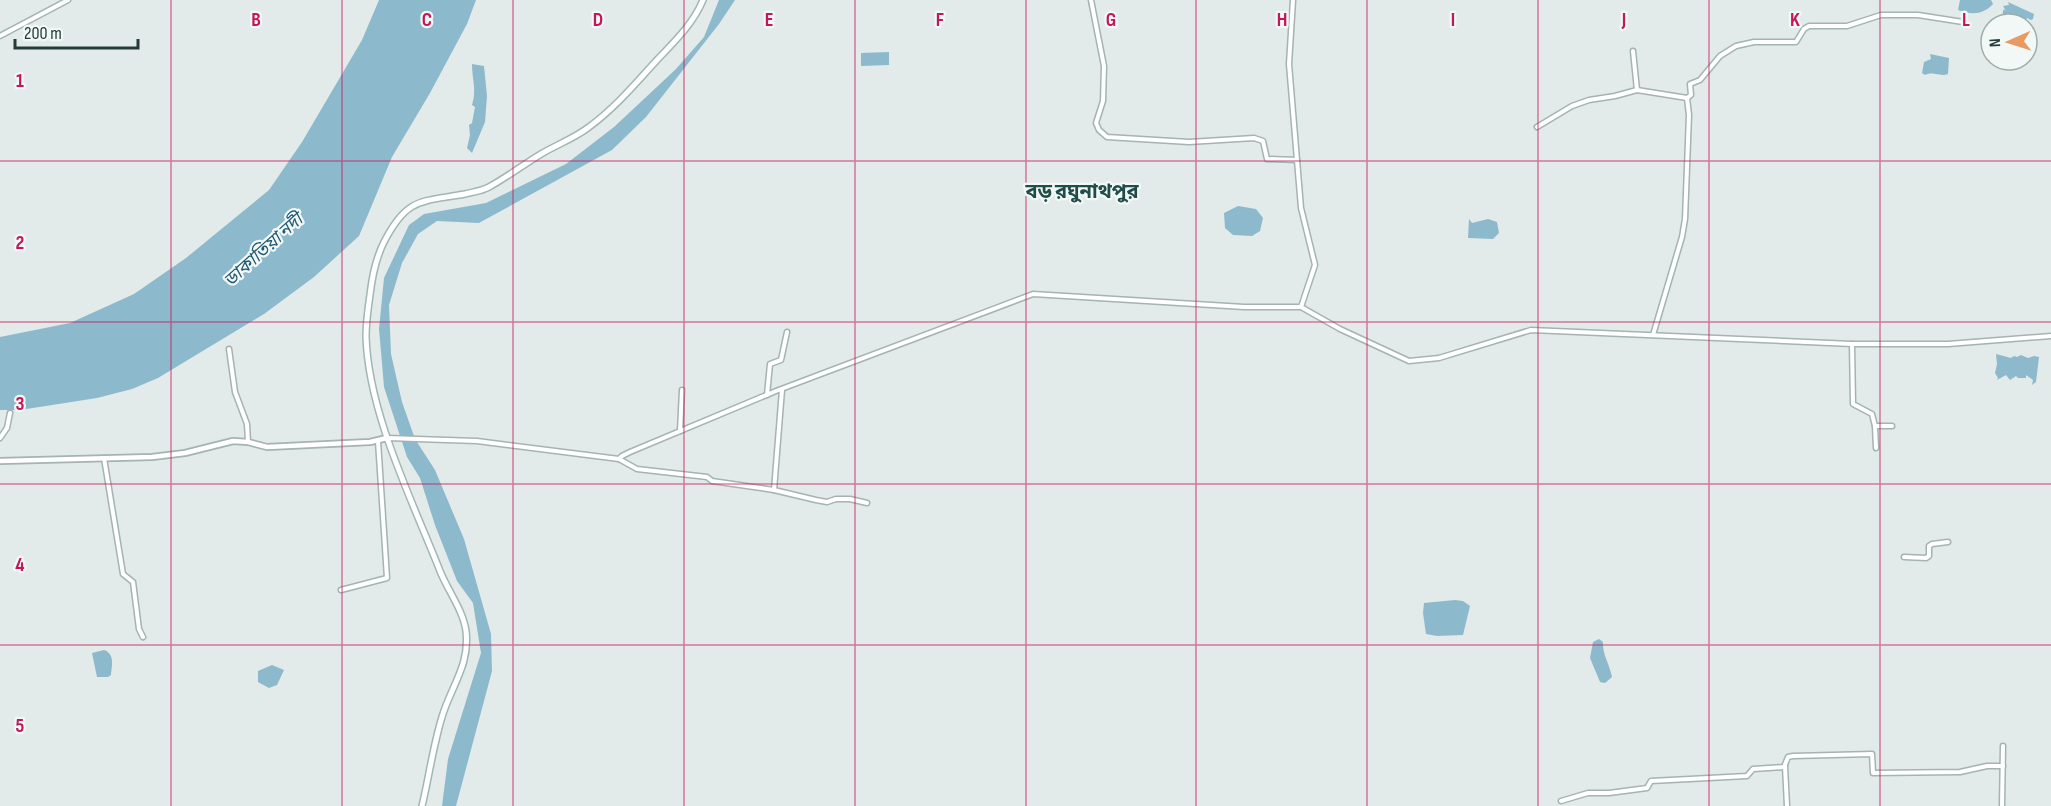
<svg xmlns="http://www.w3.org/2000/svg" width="2051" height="806" font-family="'Sofia Sans Condensed','Noto Sans Bengali',sans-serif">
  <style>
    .water { fill: #8db9cd }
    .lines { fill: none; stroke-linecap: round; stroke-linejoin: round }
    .minor-casing { stroke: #a5b3b1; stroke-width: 7 }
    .tertiary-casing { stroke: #a5b3b1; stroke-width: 8 }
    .secondary-casing { stroke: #a1b6b2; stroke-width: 8 }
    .minor { stroke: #fff; stroke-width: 4 }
    .tertiary { stroke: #fff; stroke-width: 4.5 }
    .secondary { stroke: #fff; stroke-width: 5 }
    .grid { fill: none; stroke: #c2185b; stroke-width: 1.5; stroke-opacity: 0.55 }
    .labels { text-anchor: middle; stroke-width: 4.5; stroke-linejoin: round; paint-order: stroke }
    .water-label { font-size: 18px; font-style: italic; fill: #215873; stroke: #f2f8f6 }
    .quarter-label { font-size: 20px; font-weight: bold; fill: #204c49; stroke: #f2f8f6 }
    .grid-label { font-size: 20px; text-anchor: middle; font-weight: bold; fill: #c2185b; stroke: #f2f8f6; stroke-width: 4.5; stroke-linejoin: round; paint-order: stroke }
  </style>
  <rect width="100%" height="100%" fill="#e2ebe9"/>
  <g class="water">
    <polygon points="379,0 476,0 467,24 430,93 392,157 359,236 314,277 264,314 158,378 132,389 97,398 20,410 0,410 0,337 70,323 134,294 186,258 269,190 302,142 362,40"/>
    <polygon points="719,0 735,0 719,24 646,117 612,150 479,223 437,221 418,234 402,263 389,305 391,354 402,402 415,439 435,470 464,539 491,634 492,671 456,806 442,806 448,759 481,653 473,603 457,581 435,525 420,478 407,457 384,387 379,329 384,278 409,225 424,214 486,203 566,164 614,127 676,69 704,37"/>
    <path d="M1960,0H1991L1993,4C1983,15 1971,15 1958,10Z"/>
    <polygon points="2008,2 2034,14 2033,19 2031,20 2027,18 2023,24 2019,24 2017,21 2002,22 2003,11 2004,9 2006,11 2003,6 2009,5"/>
    <polygon points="889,52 889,65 861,66 861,53"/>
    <path d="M1930,54L1949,58L1948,74C1939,77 1934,71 1925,75L1922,73L1924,62L1931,59Z"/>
    <path d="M472,64L484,66L487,96L485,122L472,153L467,148L470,135L469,125L472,123L475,107L472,105C477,90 472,80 472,64Z"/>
    <polygon points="1238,206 1256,209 1263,218 1260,231 1252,236 1233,235 1225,228 1224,213"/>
    <polygon points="1469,219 1472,223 1488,219 1497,222 1499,233 1493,239 1468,238"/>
    <polygon points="1996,354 2011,358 2014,356 2017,357 2021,355 2028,358 2034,356 2039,357 2036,382 2032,385 2033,380 2026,375 2026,378 2018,378 2016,376 2010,380 2006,375 1997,380 1998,378 1995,373 1997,364"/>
    <polygon points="1455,600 1463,601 1470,606 1463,635 1437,636 1426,634 1423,613 1424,603"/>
    <path d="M1599,639L1603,642C1602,654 1610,665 1612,677L1605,683L1600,682L1590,658L1593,642Z"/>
    <path d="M104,650C115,654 112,665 111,675L108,677H97L92,653Z"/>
    <polygon points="272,665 284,670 277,685 269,688 258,682 258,671"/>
  </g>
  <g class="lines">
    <defs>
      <g id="minor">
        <polyline points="1091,0 1104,66 1103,101 1096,123 1099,130 1107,137 1189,142 1254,138 1263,141 1267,159 1297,160 1289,64 1293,0"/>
        <polyline points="0,36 68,0"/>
        <polyline points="1633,51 1637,90"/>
        <polyline points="1537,127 1572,106 1589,100 1615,96 1637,90 1687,98"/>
        <polyline points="1297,160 1301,208 1315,265 1301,307"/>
        <polyline points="1653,335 1682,237 1685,219 1689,115 1687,98 1691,95 1690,84 1700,80 1720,56 1736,46 1754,42 1796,42 1804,29 1809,26 1847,26 1881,15 1918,15 1963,22"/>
        <polyline points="1852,344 1853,404 1872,414 1875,426 1876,448"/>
        <polyline points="229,349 235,392 247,424 248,442"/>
        <polyline points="767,395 770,364 781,360 787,332"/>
        <polyline points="1875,426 1892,426"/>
        <polyline points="680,431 682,390"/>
        <polyline points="0,438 7,428 10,413"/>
        <polyline points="387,438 477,441 619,459 637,469 707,477 712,481 774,490 816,500 827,502 836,499 850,499 867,503"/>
        <polyline points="104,458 123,574 133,582 139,629 143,637"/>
        <polyline points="619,459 622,456 630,452 776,391 1033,294 1244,307 1301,307 1340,329 1409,361 1439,358 1531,330 1852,344 1948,344 2051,336"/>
        <polyline points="774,490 782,390"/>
        <polyline points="1904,557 1926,558 1929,556 1929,546 1932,544 1948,542"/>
        <polyline points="341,590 387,578 378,441"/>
        <polyline points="1785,766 1787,806"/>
        <polyline points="1561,801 1588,793 1609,793 1647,788 1651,781 1747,776 1753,769 1784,767 1788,757 1793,756 1872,754 1873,773 1960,772 1987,766 2003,766"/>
        <polyline points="2002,806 2003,746"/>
      </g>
      <polyline id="tertiary" points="0,461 152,457 185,453 233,441 248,442 267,447 370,442 387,438"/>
      <path id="secondary" d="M422,806C429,777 433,746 442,717C451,686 470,666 466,631C463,610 448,591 440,571C412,500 368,412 366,336C366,322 368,309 370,295C372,277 376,258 384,242C407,197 421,202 465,194C473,192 482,191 489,187C507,177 523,165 541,154C556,145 575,138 589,127C615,108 636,83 657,60C675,41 693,24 703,0"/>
    </defs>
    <use href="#minor" class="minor-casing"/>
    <use href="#tertiary" class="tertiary-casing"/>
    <use href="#secondary" class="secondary-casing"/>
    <use href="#minor" class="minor"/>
    <use href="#tertiary" class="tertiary"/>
    <use href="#secondary" class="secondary"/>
  </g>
  <path class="grid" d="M171,0V806M342,0V806M513,0V806M684,0V806M855,0V806M1026,0V806M1196,0V806M1367,0V806M1538,0V806M1709,0V806M1880,0V806M0,161H2051M0,322H2051M0,484H2051M0,645H2051"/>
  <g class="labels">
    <g class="water-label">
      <text transform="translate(263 250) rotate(-42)" y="6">ডাকাতিয়া নদী</text>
    </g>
    <g class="quarter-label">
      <text x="1082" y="198">বড় রঘুনাথপুর</text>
    </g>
  </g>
  <g class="grid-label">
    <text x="256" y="26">B</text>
    <text x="427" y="26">C</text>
    <text x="598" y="26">D</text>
    <text x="769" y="26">E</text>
    <text x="940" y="26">F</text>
    <text x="1111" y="26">G</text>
    <text x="1282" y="26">H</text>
    <text x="1453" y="26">I</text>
    <text x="1624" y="26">J</text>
    <text x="1795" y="26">K</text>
    <text x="1966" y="26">L</text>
    <text x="20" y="87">1</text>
    <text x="20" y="249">2</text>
    <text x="20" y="410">3</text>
    <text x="20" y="571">4</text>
    <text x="20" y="732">5</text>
  </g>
  <g transform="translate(2009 42) rotate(267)"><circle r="28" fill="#f2f8f6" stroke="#9facaa" stroke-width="1.5"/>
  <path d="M0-4.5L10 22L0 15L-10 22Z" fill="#e99962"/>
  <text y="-9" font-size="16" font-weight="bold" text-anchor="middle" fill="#233b39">N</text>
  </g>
  <path d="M15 39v9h123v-9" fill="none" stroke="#233b39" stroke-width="3"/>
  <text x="24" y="39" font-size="18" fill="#233b39" stroke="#f2f8f6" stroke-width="4.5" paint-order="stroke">200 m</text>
</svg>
